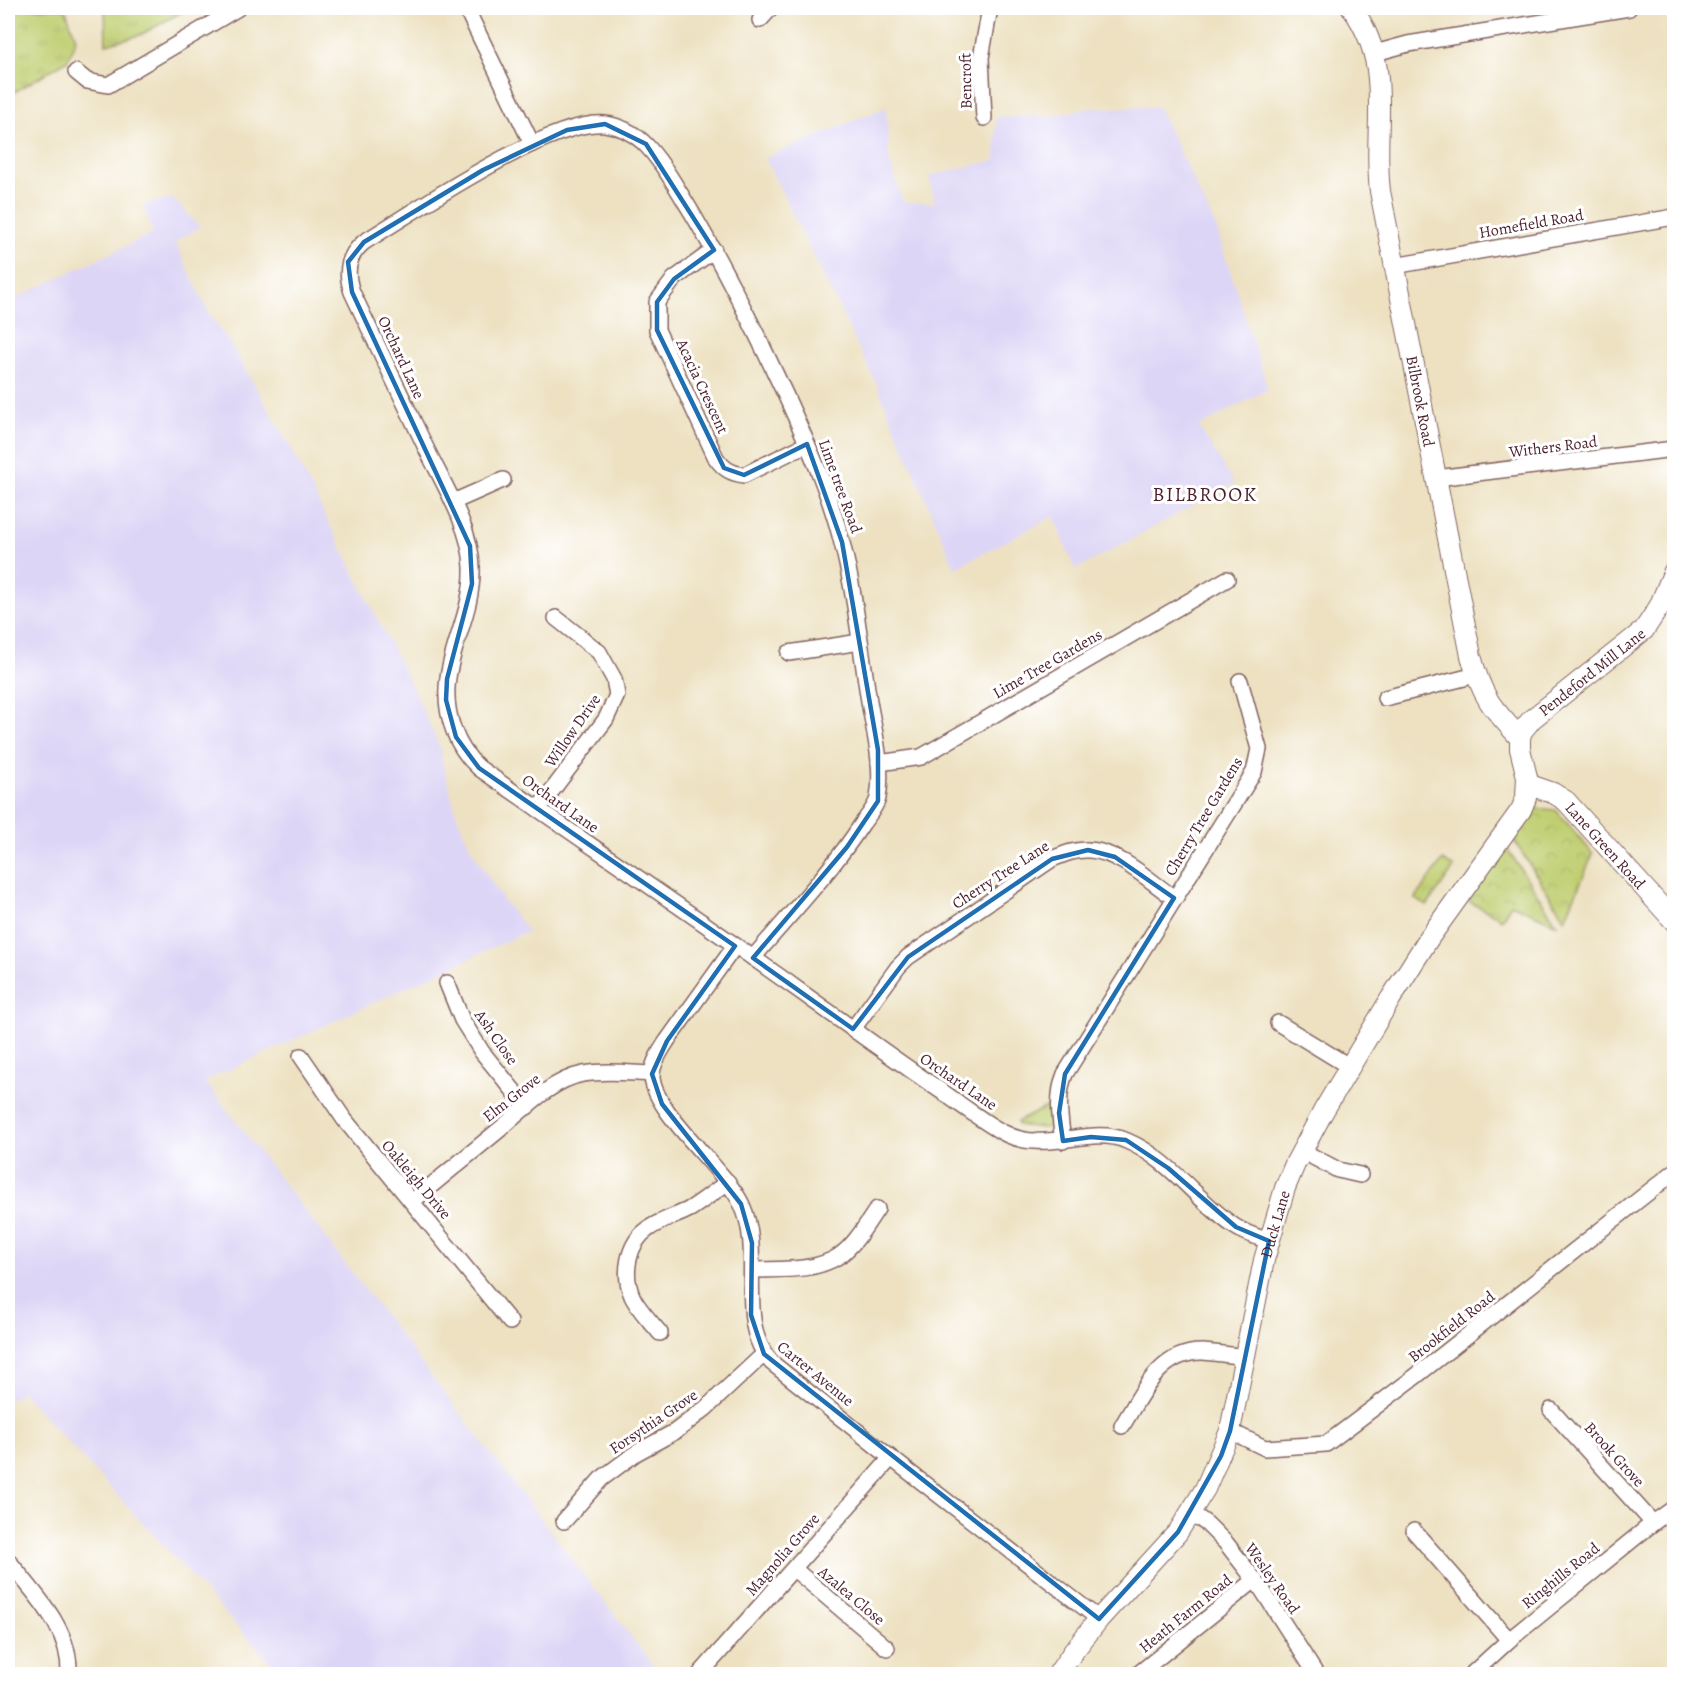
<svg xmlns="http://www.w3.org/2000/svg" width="1682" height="1682" font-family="Alegreya,serif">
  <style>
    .built { fill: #ddd5f6 }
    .grass { fill: url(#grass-tufts); stroke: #84764e; stroke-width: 1.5 }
    .park { fill: url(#park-crowns); stroke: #84764e; stroke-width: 1.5 }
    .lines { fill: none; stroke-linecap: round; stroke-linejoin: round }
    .minor-casing { stroke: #836360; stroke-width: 18 }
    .tertiary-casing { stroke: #836360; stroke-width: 22 }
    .minor { stroke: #fff; stroke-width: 15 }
    .tertiary { stroke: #fff; stroke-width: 20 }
    .marked { fill: none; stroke: #1f6fb2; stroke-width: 4.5; stroke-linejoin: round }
    .labels { text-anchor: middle; stroke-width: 6; stroke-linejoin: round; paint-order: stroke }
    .street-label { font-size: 16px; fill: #4a1f2b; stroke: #fff }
    .quarter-label { font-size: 20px; letter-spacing: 1.5px; fill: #4a1f2b; stroke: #fff }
  </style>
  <defs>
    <pattern id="grass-tufts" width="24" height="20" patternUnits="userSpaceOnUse" patternTransform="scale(1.5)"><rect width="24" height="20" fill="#bfce70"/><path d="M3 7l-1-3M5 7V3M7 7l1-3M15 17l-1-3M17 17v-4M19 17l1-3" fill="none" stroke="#a6b061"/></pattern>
    <pattern id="park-crowns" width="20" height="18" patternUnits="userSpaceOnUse" patternTransform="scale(1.5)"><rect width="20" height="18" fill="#bfce70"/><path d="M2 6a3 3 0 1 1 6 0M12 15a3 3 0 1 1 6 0" fill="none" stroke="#a6b061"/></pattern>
  </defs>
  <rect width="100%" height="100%" fill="#fff"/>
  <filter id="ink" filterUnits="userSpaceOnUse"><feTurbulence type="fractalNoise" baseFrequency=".0167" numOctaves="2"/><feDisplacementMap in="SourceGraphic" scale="12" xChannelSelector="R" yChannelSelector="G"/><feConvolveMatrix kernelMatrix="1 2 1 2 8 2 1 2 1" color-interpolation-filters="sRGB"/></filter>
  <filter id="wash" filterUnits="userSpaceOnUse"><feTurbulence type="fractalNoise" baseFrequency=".008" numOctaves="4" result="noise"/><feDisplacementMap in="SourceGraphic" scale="24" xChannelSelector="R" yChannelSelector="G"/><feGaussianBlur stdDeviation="1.35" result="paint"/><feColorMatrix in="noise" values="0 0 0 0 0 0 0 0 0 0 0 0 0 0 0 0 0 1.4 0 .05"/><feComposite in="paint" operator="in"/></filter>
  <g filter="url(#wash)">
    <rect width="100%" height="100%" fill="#ede1c1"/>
    <g class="built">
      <polygon points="886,107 889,158 901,198 905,202 935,203 929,176 996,160 996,117 1050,116 1092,108 1158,107 1216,227 1268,389 1199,427 1234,483 1075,570 1054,516 955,568 876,383 765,158"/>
      <polygon points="172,198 200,227 175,242 211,317 233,348 291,448 417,697 442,753 442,761 456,813 470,847 503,900 528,931 205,1081 660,1674 281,1674 22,1392 8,1400 8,279 16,298 153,233 143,205"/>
    </g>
    <g class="grass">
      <polygon points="8,8 65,8 76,39 68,60 8,96"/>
      <polygon points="105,8 189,8 140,35 106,44"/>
      <polygon points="1443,860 1454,868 1427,906 1415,899"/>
      <polygon points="1052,1104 1053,1121 1050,1127 1043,1128 1018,1125 1017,1122"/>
    </g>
    <g class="park">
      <polygon points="1531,808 1556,810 1593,854 1565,919 1511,836"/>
      <polygon points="1502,841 1557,924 1511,904 1502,919 1466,900"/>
    </g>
  </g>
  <g filter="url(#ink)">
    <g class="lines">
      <defs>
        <g id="minor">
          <polyline points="466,8 532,144"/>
          <polyline points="760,20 771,8"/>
          <polyline points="1375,53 1408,44 1629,8"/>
          <polyline points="76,72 87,81 108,85 238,8"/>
          <polyline points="984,118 981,58 990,8"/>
          <path d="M714,250L674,279L657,302V330L716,458C724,469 730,473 744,475L807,444"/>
          <polyline points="1394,266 1674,217"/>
          <polyline points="1436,478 1674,449"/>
          <polyline points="453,502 503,480"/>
          <polyline points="789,653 860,642"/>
          <polyline points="1385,698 1476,675"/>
          <polyline points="879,763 921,757 1227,579"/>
          <polyline points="538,809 606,719 617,695 614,679 599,652 556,618"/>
          <path d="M735,946L667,1041C661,1050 653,1062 652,1074C650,1110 725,1168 742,1205C765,1255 734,1323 772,1363L891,1458L1099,1619"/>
          <path d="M753,958C790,914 831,872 862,824C867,817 876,807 878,798C884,764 873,728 868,695C860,644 855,593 842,543C829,491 807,442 785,394C756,332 727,272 692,213C679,192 661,159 643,142C633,133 619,126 605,124C549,119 415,211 364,242C347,256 345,272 352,292C377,344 401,396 426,448C443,483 471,528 472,567C474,626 430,670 454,731C459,745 468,758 479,768C585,842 692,914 797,989C846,1024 894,1059 944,1093C963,1106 982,1121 1002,1132C1046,1156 1088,1124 1127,1141C1170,1159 1197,1201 1234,1226C1244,1233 1257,1237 1269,1241"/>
          <polyline points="447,983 462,1020 482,1052 527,1107"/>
          <polyline points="1278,1023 1350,1067"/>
          <path d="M853,1029L898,967L908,957L1052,859C1064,854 1076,849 1089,850C1118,851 1151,882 1174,898"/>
          <polyline points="301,1056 344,1119 510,1322"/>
          <path d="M1063,1141C1060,1118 1056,1096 1065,1074L1254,772L1259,749L1240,681"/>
          <polyline points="1302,1151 1338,1170 1360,1175"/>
          <path d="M413,1201C441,1177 470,1154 499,1130C523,1110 551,1080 583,1074C606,1070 629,1073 652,1074"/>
          <path d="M753,1270C782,1269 814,1272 839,1256C855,1245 866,1225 877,1209"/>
          <path d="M660,1333C651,1322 638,1309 632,1296C623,1274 627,1244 648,1229C660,1220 677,1216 690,1209C703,1201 715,1191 728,1182"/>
          <polyline points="1551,1410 1653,1523"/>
          <path d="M1122,1426C1142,1394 1159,1351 1203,1352C1217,1353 1231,1355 1245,1357"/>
          <polyline points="1230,1431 1265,1448 1326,1444 1416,1376 1674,1172"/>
          <polyline points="1189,1517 1200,1519 1207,1524 1226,1543 1261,1588 1316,1674"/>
          <polyline points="564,1521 601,1479 636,1453 676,1431 706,1408 764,1354"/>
          <polyline points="1414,1531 1509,1640"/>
          <path d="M8,1560C34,1594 71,1628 69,1674"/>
          <polyline points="794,1569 887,1648"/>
          <polyline points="700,1674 891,1458"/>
          <polyline points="1138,1674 1255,1580"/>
          <polyline points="1472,1674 1509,1640 1653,1523 1674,1508"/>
        </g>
        <g id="tertiary">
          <path id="s1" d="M1520,738L1522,731L1532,719L1644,630L1659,607L1674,571"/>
          <path id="s2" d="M1527,784L1553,793L1566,801L1674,921"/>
          <path id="s3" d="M1058,1674L1073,1652L1099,1619L1178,1532L1205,1489L1230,1431L1264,1260L1285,1188L1295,1164L1324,1110L1391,998L1429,938L1521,810L1526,798L1527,777L1520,749V738C1491,707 1482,697 1471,656L1380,191C1372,124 1395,68 1352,8"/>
        </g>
      </defs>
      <use href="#minor" class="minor-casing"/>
      <use href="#tertiary" class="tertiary-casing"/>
      <use href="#minor" class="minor"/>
      <use href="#tertiary" class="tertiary"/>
    </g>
  </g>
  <path class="marked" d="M605,124L646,144L714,250L674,279L657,302V330L724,468L744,475L807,444L842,542L878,750V801L847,847L753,958L853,1029L908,957L1052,859L1088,850L1115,857L1174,898L1065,1074L1059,1113L1063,1141L1091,1137L1126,1140L1168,1168L1236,1227L1269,1241L1230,1431L1221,1456L1178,1532L1099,1619L764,1354L751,1315L752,1243L741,1204L662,1104L652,1074L667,1041L735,946L479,768L456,737L446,700L447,679L472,584L470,546L352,292L348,262L364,242L483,170L567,130Z"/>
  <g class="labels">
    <g class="street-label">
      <text transform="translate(965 81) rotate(-91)" y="6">Bencroft</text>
      <text transform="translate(1531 223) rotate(-10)" y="6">Homefield Road</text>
      <text transform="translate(402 357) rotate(65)" y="6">Orchard Lane</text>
      <text transform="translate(703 386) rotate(65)" y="6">Acacia Crescent</text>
      <text transform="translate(1421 401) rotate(79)" y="6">Bilbrook Road</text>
      <text transform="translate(1553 446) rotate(-7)" y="6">Withers Road</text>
      <text transform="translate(841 486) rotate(70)" y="6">Lime tree Road</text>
      <text transform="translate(1047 663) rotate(-30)" y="6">Lime Tree Gardens</text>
      <text dy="6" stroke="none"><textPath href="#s1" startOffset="99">Pendeford Mill Lane</textPath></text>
      <text transform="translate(572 730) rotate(-55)" y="6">Willow Drive</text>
      <text transform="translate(561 803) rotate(35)" y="6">Orchard Lane</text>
      <text transform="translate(1203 816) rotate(-59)" y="6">Cherry Tree Gardens</text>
      <text dy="6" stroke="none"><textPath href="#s2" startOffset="102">Lane Green Road</textPath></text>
      <text transform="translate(1000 874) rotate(-33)" y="6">Cherry Tree Lane</text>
      <text transform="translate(497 1037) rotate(55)" y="6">Ash Close</text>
      <text transform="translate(959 1081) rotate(34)" y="6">Orchard Lane</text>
      <text transform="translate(511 1097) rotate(-38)" y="6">Elm Grove</text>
      <text transform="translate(417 1179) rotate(50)" y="6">Oakleigh Drive</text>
      <text dy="6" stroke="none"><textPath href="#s3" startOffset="512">Duck Lane</textPath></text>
      <text transform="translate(1451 1326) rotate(-38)" y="6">Brookfield Road</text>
      <text transform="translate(816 1373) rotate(39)" y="6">Carter Avenue</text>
      <text transform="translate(653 1421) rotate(-34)" y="6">Forsythia Grove</text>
      <text transform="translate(1615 1454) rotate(48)" y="6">Brook Grove</text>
      <text transform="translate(782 1554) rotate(-49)" y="6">Magnolia Grove</text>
      <text transform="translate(1560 1575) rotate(-39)" y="6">Ringhills Road</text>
      <text transform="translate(1273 1578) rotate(55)" y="6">Wesley Road</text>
      <text transform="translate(852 1595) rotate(40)" y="6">Azalea Close</text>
      <text transform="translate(1185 1613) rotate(-39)" y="6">Heath Farm Road</text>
    </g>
    <g class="quarter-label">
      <text x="1205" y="501">BILBROOK</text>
    </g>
  </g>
  <rect width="1682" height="1682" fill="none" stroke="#fff" stroke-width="30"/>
</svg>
